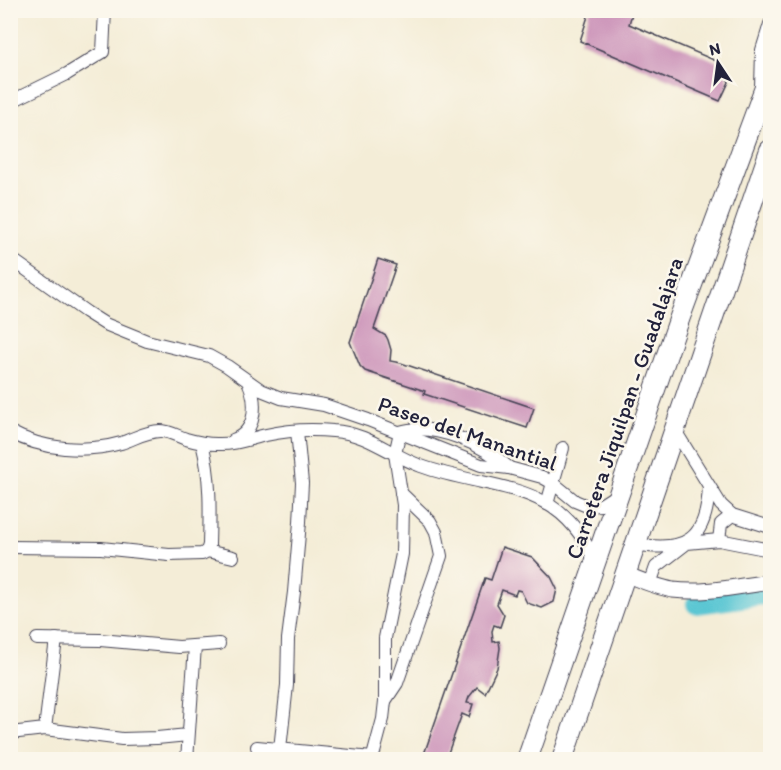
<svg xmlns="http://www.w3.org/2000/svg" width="781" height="770" font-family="Itim,sans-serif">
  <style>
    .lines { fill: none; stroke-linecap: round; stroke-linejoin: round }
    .river { stroke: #5ac6d3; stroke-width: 20 }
    .building { fill: #ca90b7 }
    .minor-casing { stroke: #424052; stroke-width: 14 }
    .tertiary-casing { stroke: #424052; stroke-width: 17 }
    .trunk-casing { stroke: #424052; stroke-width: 22 }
    .minor { stroke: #fff; stroke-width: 12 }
    .tertiary { stroke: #fff; stroke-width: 15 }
    .trunk { stroke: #fff; stroke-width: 20 }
    .labels { text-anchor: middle; stroke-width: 5; stroke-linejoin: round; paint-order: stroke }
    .street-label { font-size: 22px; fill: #22223b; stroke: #fbf7ec }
  </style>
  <rect width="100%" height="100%" fill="#fbf7ec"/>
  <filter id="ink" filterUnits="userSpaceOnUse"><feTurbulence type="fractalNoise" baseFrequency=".0167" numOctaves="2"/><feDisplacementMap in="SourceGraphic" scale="12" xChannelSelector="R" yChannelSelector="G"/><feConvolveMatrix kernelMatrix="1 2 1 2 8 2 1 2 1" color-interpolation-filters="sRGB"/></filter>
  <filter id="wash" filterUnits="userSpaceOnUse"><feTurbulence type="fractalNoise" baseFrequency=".008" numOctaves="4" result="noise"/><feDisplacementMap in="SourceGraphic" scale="24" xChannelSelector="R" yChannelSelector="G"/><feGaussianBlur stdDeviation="1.35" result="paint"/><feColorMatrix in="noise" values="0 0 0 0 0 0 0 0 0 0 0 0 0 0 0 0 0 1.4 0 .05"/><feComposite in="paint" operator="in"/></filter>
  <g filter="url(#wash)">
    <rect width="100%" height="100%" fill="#f4edd7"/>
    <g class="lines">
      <polyline class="river" points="696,604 770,594"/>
    </g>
    <g id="blocks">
      <g class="building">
        <polygon points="590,10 633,10 629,24 721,63 729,82 720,101 580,41"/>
        <polygon points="378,259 396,265 374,329 386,336 388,340 391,350 390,361 401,363 534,408 527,428 424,394 425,391 365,371 360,366 350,342"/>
        <polygon points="502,547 532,557 551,577 557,589 554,602 542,608 527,603 521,591 517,590 515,595 502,590 497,604 504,615 500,627 494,625 492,631 493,642 499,641 500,648 497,668 485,693 477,687 469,697 467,703 473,704 469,717 462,714 448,753 466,760 422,760 485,578 491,580"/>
      </g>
    </g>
  </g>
  <g filter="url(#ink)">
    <use href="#blocks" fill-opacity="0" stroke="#424052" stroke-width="1.5"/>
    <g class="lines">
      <defs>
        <g id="minor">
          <polyline points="761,88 762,50 770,24"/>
          <polyline points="10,102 67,74 103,52 105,10"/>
          <polyline points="10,258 86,312 105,324 147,341 209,356 227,366 261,390 281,398 324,405 368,420 481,465 509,468 542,477 553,483 575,501 587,506 601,505 618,494"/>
          <polyline points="674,429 721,505 732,515 770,527"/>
          <path d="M10,432C43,450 85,453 121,443C134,439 146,431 160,431C170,431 177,436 186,439C196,442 206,444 217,444C234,445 249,439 266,435C288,430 311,429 333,431C368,433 390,455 421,466C492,492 560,478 595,562"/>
          <path d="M233,440C258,431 257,401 248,381"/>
          <polyline points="547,504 563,448"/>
          <polyline points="719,540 721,524 732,515"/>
          <path d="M635,544C686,553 707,540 709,486"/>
          <path d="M10,547L101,548L169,555L202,554L207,551L209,545C210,510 211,477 202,443"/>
          <polyline points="207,551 233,557"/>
          <polyline points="650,584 656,567 687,543 719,540 770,550"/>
          <polyline points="37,639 100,640 179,647 219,644"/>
          <polyline points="385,701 397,683 441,556 436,532 430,521 401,493"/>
          <polyline points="45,729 56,639"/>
          <polyline points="10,733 45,729 122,739 157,738 188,735"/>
          <polyline points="257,747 372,758"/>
          <polyline points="280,749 287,685 288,639 294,592 300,522 302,483 297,431"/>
          <polyline points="187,760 195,646"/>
          <path d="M372,760L383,719L385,701V638L402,554L403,505L395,454L400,432C434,421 484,445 509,468"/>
        </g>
        <path id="tertiary" d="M625,574C640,580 656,587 673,590C705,594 739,586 770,582"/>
        <g id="trunk">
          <polyline points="527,760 680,317 770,74"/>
          <polyline points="562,760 770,150"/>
        </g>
      </defs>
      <use href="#minor" class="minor-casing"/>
      <use href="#tertiary" class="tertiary-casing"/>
      <use href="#trunk" class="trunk-casing"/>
      <use href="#minor" class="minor"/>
      <use href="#tertiary" class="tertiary"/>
      <use href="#trunk" class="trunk"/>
    </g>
  </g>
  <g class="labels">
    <g class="street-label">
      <text transform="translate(624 408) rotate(-71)" y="8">Carretera Jiquilpan - Guadalajara</text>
      <text transform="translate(468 433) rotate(19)" y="8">Paseo del Manantial</text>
    </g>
  </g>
  <rect width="781" height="770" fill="none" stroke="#fbf7ec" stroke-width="36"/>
  <g transform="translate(718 63) rotate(347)" stroke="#fbf7ec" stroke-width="4.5" paint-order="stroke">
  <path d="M0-4.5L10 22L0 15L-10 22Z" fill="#22223b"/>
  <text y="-9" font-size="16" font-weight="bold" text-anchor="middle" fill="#22223b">N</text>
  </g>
</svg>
